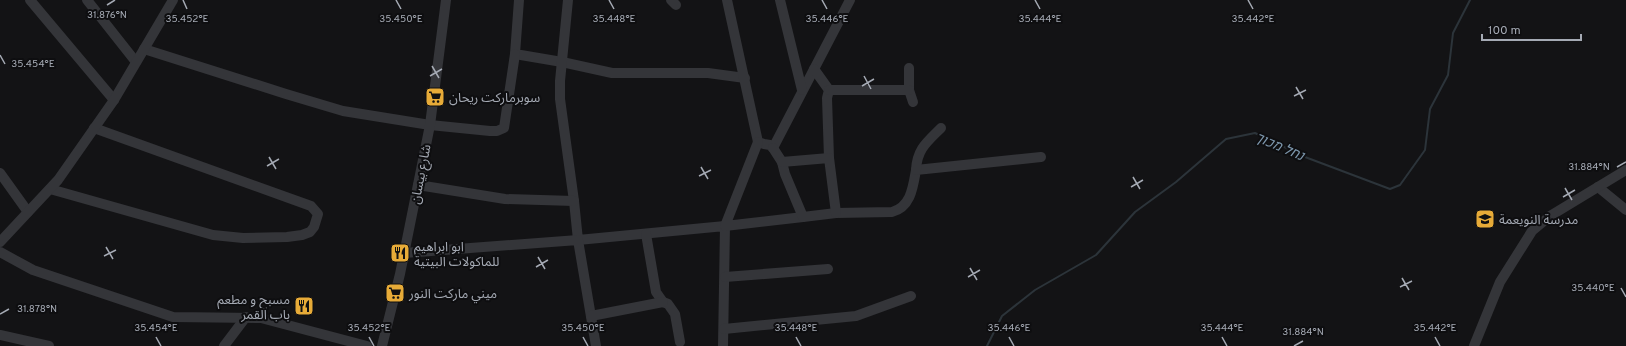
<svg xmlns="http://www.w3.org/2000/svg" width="1626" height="346" font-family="Overpass,'Noto Sans Arabic',Heebo,sans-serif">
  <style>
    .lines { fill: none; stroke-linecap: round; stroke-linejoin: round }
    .stream { stroke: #2c343a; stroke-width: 2 }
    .minor { stroke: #343539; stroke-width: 10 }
    .ticks { fill: none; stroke: #a5aab4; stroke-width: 1.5 }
    .labels { text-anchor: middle; stroke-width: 4; stroke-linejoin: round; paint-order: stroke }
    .poi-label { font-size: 13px; fill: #a5aab4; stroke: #0e0e10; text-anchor: start }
    .street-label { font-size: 13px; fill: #a5aab4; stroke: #0e0e10 }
    .water-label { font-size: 14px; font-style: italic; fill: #7e98ae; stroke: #0e0e10 }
    .ticks-label { font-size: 10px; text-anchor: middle; fill: #a5aab4; stroke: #0e0e10; stroke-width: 4; stroke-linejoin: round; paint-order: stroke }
  </style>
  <rect width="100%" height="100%" fill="#131315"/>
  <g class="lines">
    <polyline class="stream" points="987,346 1002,316 1035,290 1096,255 1135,212 1176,182 1226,139 1255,133 1305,157 1390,189 1400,185 1425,150 1430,109 1448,75 1453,33 1470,0"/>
    <g class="minor">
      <polyline points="30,0 114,100"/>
      <polyline points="87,0 136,62"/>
      <polyline points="519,0 515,54 562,62 612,73 708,73 745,78"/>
      <polyline points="568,0 560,81 560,99 574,201 578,240 725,226 723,346"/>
      <polyline points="671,0 676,5"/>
      <polyline points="727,0 758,142 764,144 770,145 773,148 850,0"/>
      <polyline points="780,0 802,90"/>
      <polyline points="144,49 286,94 343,111 430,125 490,131 497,131 504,128 515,54"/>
      <polyline points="909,68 909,90 913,102"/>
      <polyline points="814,69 829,90 827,98 829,158"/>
      <polyline points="829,90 909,90"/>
      <polyline points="758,142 725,226 803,217"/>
      <path d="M773,148L782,162L785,174L803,217L836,213L892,212C911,207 913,187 916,170L1041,157"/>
      <polyline points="782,162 829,158 836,213"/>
      <path d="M916,170C917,149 927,142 941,128"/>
      <polyline points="0,173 28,212"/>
      <polyline points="418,185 505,199 574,201"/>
      <polyline points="1598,187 1626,210"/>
      <polyline points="50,189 213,235 243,238 287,237 302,235 310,232 314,227 318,214 311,206 94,128"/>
      <polyline points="646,234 656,292 663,302 668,304 675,314 680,342"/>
      <polyline points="0,242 58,180 114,100 173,0"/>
      <polyline points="0,252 33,270 173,317 261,318 367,346"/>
      <polyline points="404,253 578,240 596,346"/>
      <polyline points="725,277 828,269"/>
      <polyline points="591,316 663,302"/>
      <polyline points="724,329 856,316 911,296"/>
      <polyline points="0,335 49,346"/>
      <polyline points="224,346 246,317"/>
      <polyline points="382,346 400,274 430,125 446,0"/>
      <polyline points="1474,346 1500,282 1532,231 1550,216 1626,170"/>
    </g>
  </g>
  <path class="ticks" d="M183,0L187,9M396,0L401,9M609,0L614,9M822,0L827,9M1035,0L1040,9M1248,0L1253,9M107,5L115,0M0,55L5,64M432,66L439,78M430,76L442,69M864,76L871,89M862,86L874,79M1296,87L1303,99M1294,96L1306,90M269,157L276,169M267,166L279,159M701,167L708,179M1617,167L1626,162M699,176L711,170M1133,177L1140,189M1131,187L1143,180M1565,188L1572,200M1563,197L1575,190M106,247L113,259M104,256L116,250M538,257L545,269M536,267L548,260M970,268L977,280M968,277L980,270M1402,278L1409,290M1400,287L1412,281M1621,288L1626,297M0,314L9,309M156,337L161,346M369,337L374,346M583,337L588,346M796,337L801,346M1009,337L1014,346M1222,337L1227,346M1435,337L1440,346M1294,346L1303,341"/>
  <defs>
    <symbol id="supermarket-square" viewBox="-11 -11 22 22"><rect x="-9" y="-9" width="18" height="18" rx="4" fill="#e7ab38" stroke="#0e0e10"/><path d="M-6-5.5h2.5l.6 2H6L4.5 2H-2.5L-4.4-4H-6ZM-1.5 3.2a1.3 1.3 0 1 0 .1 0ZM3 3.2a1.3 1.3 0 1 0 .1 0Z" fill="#111"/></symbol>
    <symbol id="school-square" viewBox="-11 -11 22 22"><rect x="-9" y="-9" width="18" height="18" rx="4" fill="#e7ab38" stroke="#0e0e10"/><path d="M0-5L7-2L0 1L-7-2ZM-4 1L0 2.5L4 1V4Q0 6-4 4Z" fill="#111"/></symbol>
    <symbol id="restaurant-square" viewBox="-11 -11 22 22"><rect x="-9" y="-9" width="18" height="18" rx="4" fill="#e7ab38" stroke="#0e0e10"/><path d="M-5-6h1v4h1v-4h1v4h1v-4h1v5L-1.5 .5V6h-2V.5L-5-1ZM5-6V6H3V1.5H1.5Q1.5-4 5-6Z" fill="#111"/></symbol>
  </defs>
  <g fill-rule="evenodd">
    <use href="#supermarket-square" x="424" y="86" width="22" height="22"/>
    <use href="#school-square" x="1474" y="208" width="22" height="22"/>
    <use href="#restaurant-square" x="389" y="242" width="22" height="22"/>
    <use href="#supermarket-square" x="384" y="282" width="22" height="22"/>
    <use href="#restaurant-square" x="293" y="295" width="22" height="22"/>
  </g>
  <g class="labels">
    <g class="poi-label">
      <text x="449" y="102">سوبرماركت ريحان</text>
      <text x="1499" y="224">مدرسة النويعمة</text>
      <text x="414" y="251">ابو ابراهيم<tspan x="414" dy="15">للماكولات البيتية</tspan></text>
      <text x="409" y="298">ميني ماركت النور</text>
      <text x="290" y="304" text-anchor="end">مسبح و مطعم<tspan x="290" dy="15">باب القمر</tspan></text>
    </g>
    <g class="street-label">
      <text transform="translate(420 174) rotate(-79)" y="5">شارع بيسان</text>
    </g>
    <g class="water-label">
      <text transform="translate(1280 146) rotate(23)" y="5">נחל מכוך</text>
    </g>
  </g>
  <g class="ticks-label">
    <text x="107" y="18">31.876°N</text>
    <text x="187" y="22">35.452°E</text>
    <text x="401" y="22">35.450°E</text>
    <text x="614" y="22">35.448°E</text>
    <text x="827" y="22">35.446°E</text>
    <text x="1040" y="22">35.444°E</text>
    <text x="1253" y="22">35.442°E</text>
    <text x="33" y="67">35.454°E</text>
    <text x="1589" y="170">31.884°N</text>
    <text x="1593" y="291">35.440°E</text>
    <text x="37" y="312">31.878°N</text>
    <text x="156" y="331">35.454°E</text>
    <text x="369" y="331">35.452°E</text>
    <text x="583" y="331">35.450°E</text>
    <text x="796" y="331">35.448°E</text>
    <text x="1009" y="331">35.446°E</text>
    <text x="1222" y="331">35.444°E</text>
    <text x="1435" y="331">35.442°E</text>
    <text x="1303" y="335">31.884°N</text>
  </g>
  <path d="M1482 34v6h99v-6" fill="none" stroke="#a5aab4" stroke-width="2"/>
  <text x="1488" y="34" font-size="12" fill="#a5aab4" stroke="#0e0e10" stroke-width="3" paint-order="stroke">100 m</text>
</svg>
